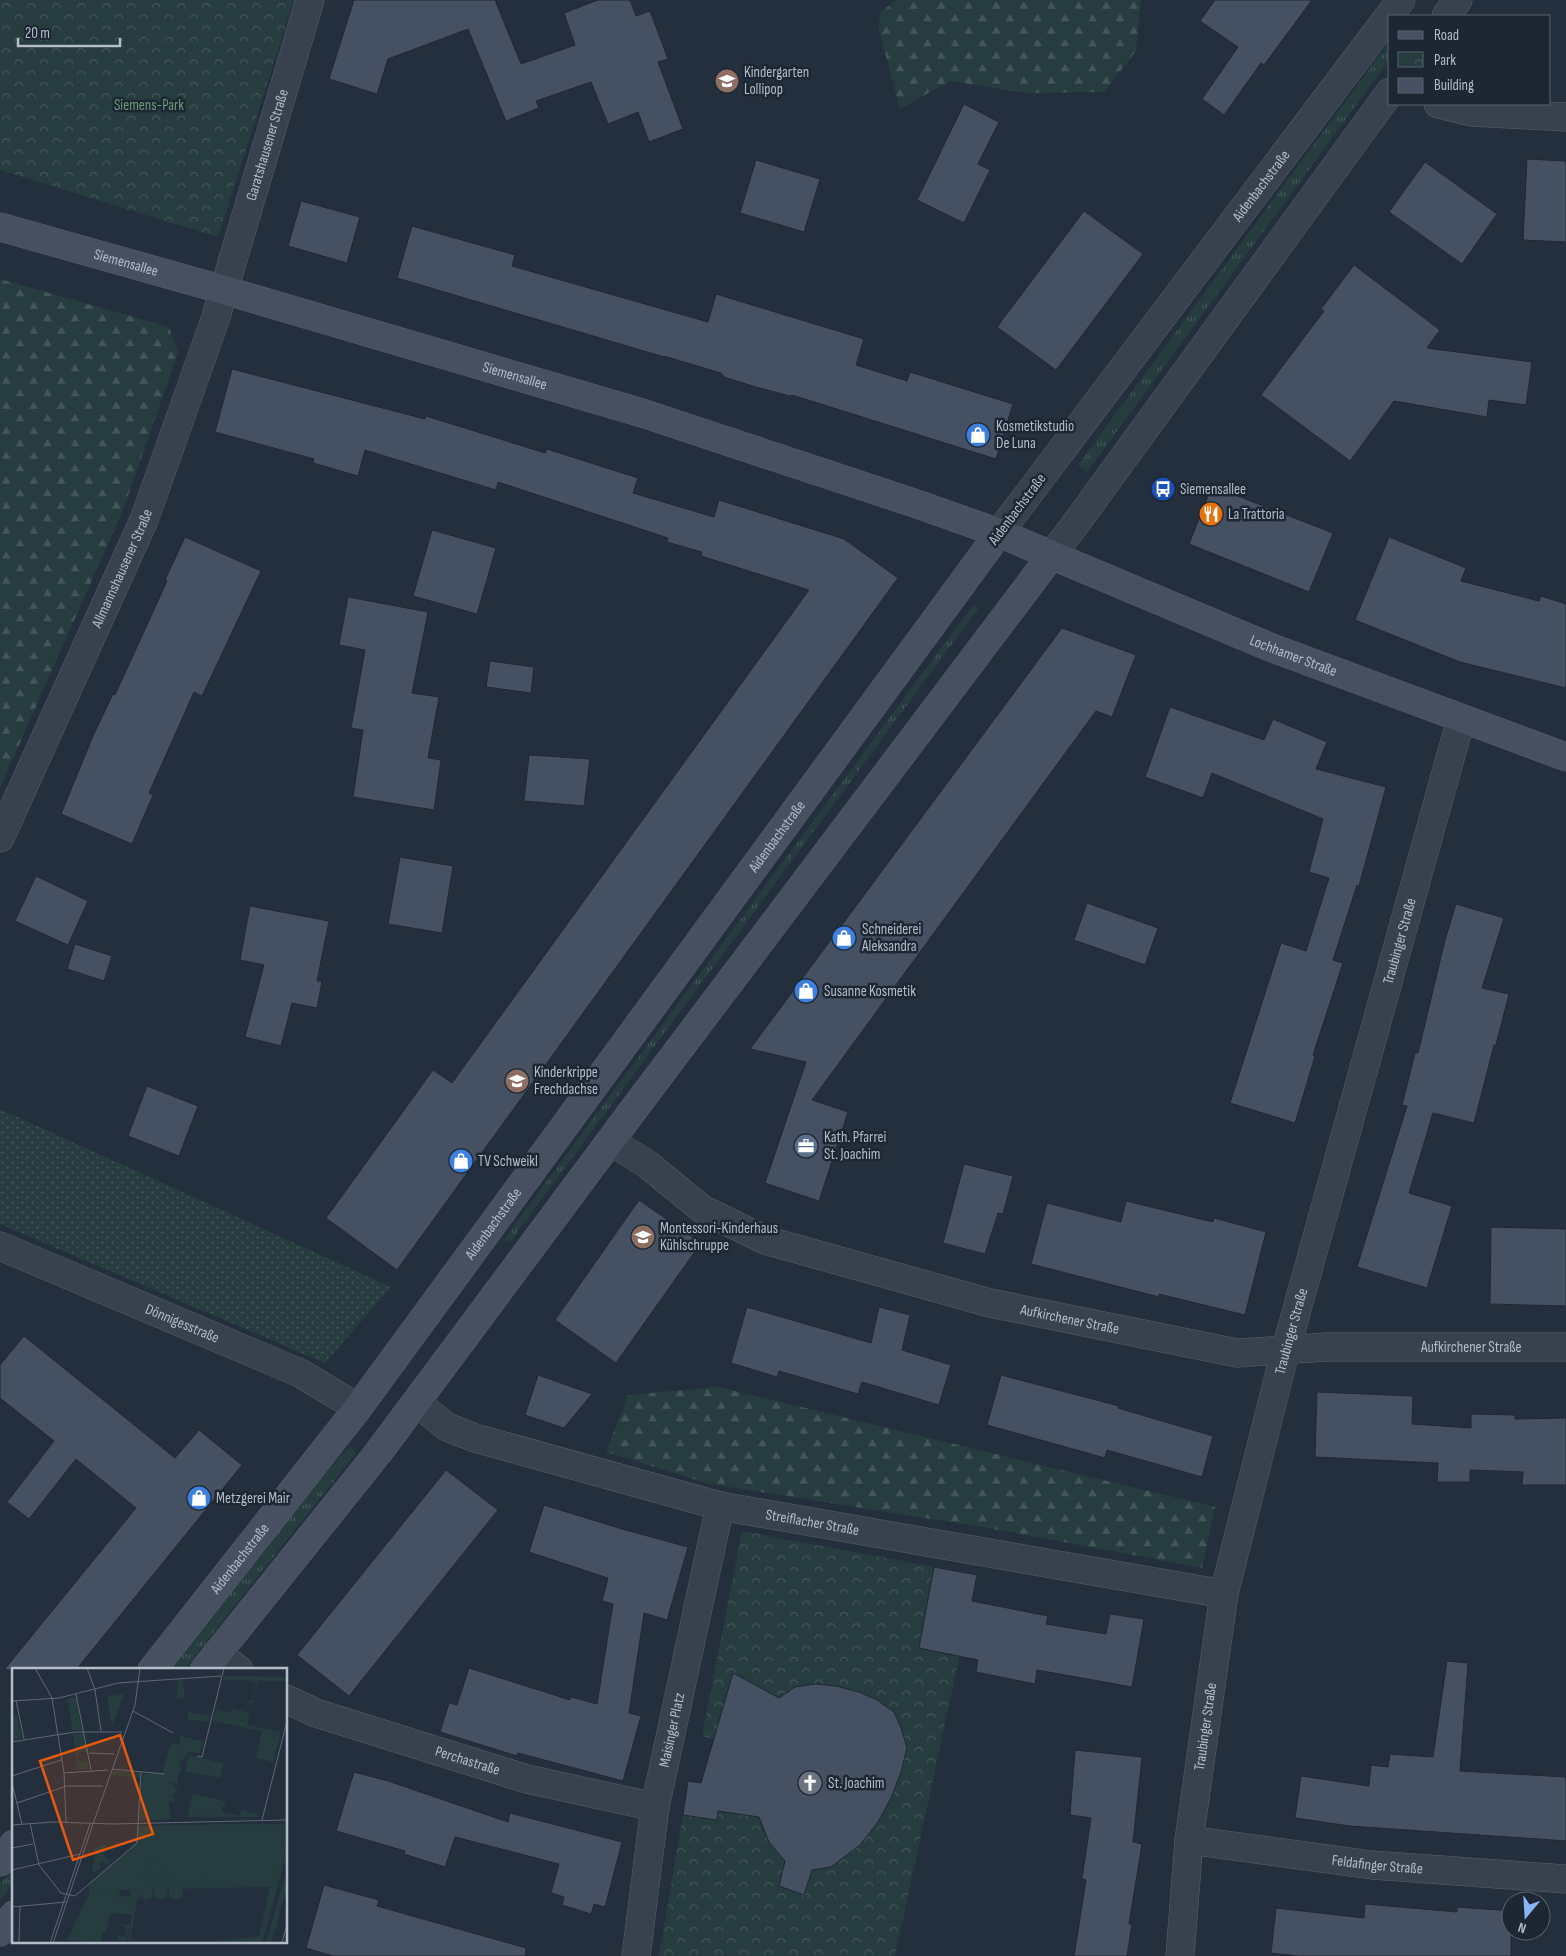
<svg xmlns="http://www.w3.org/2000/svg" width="1566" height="1956" font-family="'Sofia Sans Condensed',sans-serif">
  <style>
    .grass { fill: url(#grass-tufts) }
    .forest { fill: url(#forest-firs) }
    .park { fill: url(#park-crowns) }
    .garden { fill: url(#garden-dots) }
    .building { fill: #455162; stroke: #1f2835 }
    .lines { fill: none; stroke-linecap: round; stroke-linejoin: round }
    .minor-casing { stroke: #565f6c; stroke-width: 29 }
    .tertiary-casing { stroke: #565f6c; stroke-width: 29 }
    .secondary-casing { stroke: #565f6c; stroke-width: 29 }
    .minor { stroke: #38414e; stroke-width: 28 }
    .tertiary { stroke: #38414e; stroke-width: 28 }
    .secondary { stroke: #465061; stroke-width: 28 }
    .labels { text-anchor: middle; stroke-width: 5; stroke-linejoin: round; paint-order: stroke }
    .poi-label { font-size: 15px; fill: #b4bcc9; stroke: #1d2633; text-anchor: start }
    .park-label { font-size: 15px; fill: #6b9a76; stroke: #1d2633 }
    .street-label { font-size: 15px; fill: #b4bcc9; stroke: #1d2633 }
    .inset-road { fill: none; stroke: #5e6776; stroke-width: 1 }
    .view { fill: #e8590c; fill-opacity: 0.15; stroke: #e8590c; stroke-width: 2.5 }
    .inset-edge { fill: none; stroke: #b4bcc9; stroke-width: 2.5 }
  </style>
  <defs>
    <pattern id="grass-tufts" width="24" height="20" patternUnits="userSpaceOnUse" patternTransform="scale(1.25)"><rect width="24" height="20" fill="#263c3f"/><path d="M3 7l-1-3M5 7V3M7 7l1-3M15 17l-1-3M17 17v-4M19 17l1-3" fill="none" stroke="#435659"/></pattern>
    <pattern id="forest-firs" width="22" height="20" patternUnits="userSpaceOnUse" patternTransform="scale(1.25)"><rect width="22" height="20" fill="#263c3f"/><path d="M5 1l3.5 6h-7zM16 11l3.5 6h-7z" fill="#435659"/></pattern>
    <pattern id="park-crowns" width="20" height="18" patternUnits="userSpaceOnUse" patternTransform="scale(1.25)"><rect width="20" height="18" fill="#263c3f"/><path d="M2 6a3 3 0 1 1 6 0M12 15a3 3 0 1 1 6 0" fill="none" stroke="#435659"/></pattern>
    <pattern id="garden-dots" width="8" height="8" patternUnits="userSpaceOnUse" patternTransform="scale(1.25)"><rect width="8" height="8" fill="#263c3f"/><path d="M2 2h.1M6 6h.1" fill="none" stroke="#435659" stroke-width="1.8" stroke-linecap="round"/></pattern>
  </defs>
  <rect width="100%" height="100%" fill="#242f3e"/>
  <g class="grass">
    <polygon points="1390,41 1390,59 1087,472 1078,465"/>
    <polygon points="973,605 978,609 510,1242 504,1239"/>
    <polygon points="350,1446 356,1453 184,1670 169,1670 314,1486"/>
    <polygon points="14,1867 14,1883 0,1900 0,1884"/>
  </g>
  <g class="forest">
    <polygon points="896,0 1141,0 1136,51 1104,92 1026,93 950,81 900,109 878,26 881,12"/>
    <polygon points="0,279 169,327 178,353 123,510 0,788"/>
    <polygon points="718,1387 1215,1507 1202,1568 988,1528 710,1484 606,1452 628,1395"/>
  </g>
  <g class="park">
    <polygon points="0,0 294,0 218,237 0,170"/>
    <polygon points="742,1531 977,1575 895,1956 659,1956 683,1815 717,1820 718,1811 759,1817 769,1842 785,1861 779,1886 804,1894 812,1870 831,1867 878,1822 891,1798 901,1772 907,1748 901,1728 877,1700 859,1692 836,1686 815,1684 795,1687 714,1739 702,1736"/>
  </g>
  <polygon class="garden" points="0,1109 391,1287 325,1363 0,1224"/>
  <g class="building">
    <polygon points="354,0 495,0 521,64 575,45 564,13 598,0 630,0 636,16 650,11 668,59 658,62 683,129 649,142 638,112 608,124 591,82 536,101 539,108 506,121 468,29 388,59 377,94 329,79"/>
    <polygon points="1215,0 1312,0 1264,65 1261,63 1224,115 1202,99 1238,47 1200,21"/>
    <polygon points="964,104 999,122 978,164 990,170 964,223 917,200"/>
    <polygon points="1527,159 1566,161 1566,242 1523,240"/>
    <polygon points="756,160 820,179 804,232 740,213"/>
    <polygon points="1425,162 1497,214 1462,264 1389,212"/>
    <polygon points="301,201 360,217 347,263 288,246"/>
    <polygon points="1084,211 1143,254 1056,370 997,327"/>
    <polygon points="412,226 515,255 512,266 708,322 716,294 864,339 856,365 907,381 910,372 1013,404 996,459 792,395 790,396 756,387 724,377 721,373 664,356 664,357 397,278"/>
    <polygon points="1354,265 1440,330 1427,348 1532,362 1526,405 1489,400 1487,417 1394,401 1350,461 1261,395 1324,311 1321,309"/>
    <polygon points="232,369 425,419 426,416 545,453 547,449 638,478 633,493 714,517 719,500 844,539 898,578 397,1270 326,1218 433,1070 452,1083 809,590 701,556 702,552 667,542 668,538 498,482 496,490 365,450 358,476 313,463 314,459 215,432"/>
    <polygon points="1212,486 1333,533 1309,592 1189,544"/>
    <polygon points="432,530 496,548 477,614 413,596"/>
    <polygon points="185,537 261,571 202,696 194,692 149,793 153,795 132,844 61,814 93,736 113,694 115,695 167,581 165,580"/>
    <polygon points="1389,537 1466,568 1461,581 1539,601 1541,596 1566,604 1566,688 1460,662 1355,620"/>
    <polygon points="348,597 428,612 412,693 439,697 428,758 441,760 434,810 353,797 363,730 351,728 365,650 339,645"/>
    <polygon points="1062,628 1136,655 1112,717 1096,711 812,1100 848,1112 819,1201 765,1183 806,1062 750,1049"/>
    <polygon points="490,661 534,667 531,693 486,687"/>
    <polygon points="1170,707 1264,740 1273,719 1327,742 1316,769 1386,787 1359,886 1357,885 1333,960 1343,963 1313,1055 1315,1056 1295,1123 1230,1103 1281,943 1306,951 1329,878 1309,872 1323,819 1212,773 1203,798 1145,777"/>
    <polygon points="529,755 590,759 584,806 524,801"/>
    <polygon points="400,857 453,866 442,933 388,924"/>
    <polygon points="36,876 88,901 68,945 15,921"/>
    <polygon points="1087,903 1158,928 1145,965 1074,940"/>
    <polygon points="1456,904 1504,918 1482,988 1509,994 1496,1045 1494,1045 1474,1123 1433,1113 1409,1193 1452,1206 1427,1288 1357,1267 1407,1106 1402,1105 1415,1053 1418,1053 1445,940"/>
    <polygon points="250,906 329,921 317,981 322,981 317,1008 292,1003 281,1046 245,1037 264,965 240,960"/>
    <polygon points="75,944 112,956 104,981 67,969"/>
    <polygon points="147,1086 198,1106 179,1156 128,1136"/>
    <polygon points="964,1164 1013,1176 1003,1214 998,1213 985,1254 943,1243"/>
    <polygon points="639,1200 701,1243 616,1363 555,1320"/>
    <polygon points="1126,1201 1213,1222 1214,1218 1266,1232 1245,1315 1159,1294 1159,1297 1031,1264 1047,1203 1121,1222"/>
    <polygon points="1491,1227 1566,1229 1566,1306 1490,1304"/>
    <polygon points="747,1307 871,1343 879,1307 910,1315 902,1350 951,1365 939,1405 862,1382 858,1394 779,1371 777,1377 731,1363"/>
    <polygon points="24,1336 175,1458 199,1430 242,1465 76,1670 4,1670 136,1508 76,1459 29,1519 7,1502 54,1441 0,1398 0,1365"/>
    <polygon points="538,1375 592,1394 564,1428 525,1415"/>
    <polygon points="1001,1375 1119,1406 1118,1408 1213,1436 1202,1477 1107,1450 1105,1458 987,1425"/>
    <polygon points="1317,1392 1413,1396 1412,1424 1471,1428 1471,1414 1515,1415 1515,1419 1566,1418 1566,1485 1522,1485 1523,1472 1470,1470 1470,1482 1437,1482 1438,1463 1315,1457"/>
    <polygon points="446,1470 498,1510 349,1696 297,1655"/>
    <polygon points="544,1505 622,1529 688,1547 667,1620 644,1613 629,1713 641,1716 623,1781 518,1753 517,1756 440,1732 449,1703 457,1705 469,1668 570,1700 571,1697 597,1704 613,1604 602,1601 608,1578 529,1552"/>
    <polygon points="934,1567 977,1575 972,1601 1048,1616 1046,1624 1106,1634 1110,1614 1144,1619 1132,1687 1037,1670 1035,1684 976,1672 978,1660 919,1648"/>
    <polygon points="1447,1661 1468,1663 1460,1771 1566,1777 1566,1841 1350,1826 1295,1818 1301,1776 1369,1786 1371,1765 1388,1767 1390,1754 1433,1757"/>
    <polygon points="733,1673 779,1698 795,1687 815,1684 836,1686 859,1692 877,1700 894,1712 901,1728 907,1748 901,1772 891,1798 878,1822 860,1845 831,1867 812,1870 804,1895 779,1886 785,1861 769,1842 759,1817 718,1811 717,1820 683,1815 688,1781 701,1783"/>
    <polygon points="1075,1750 1142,1757 1133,1842 1142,1844 1129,1924 1132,1924 1127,1956 1074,1956 1086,1880 1082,1879 1091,1818 1070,1815"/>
    <polygon points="354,1772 388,1781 508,1822 510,1813 622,1842 605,1907 594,1904 591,1914 562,1905 564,1897 551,1893 559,1864 455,1837 445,1867 404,1854 405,1851 336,1831"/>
    <polygon points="324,1885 379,1900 377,1906 526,1948 525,1956 333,1956 306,1948"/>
    <polygon points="1365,1904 1457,1912 1457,1907 1511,1911 1511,1956 1298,1956 1271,1953 1276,1908 1364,1918"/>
  </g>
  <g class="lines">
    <defs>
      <g id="minor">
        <polyline points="1438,104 1471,112 1566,117"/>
        <path id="s1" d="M0,838L144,520L215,320L310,0"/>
        <path id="s2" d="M610,1141L647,1164L702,1209L765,1240L990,1303L1237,1353L1327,1347H1566"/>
        <path id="s3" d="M0,1246L300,1373L358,1408"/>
        <path id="s4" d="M416,1402L447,1427L475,1438L720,1506L1224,1594"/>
        <polyline points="217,1653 239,1670"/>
        <path id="s5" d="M286,1699L316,1713L527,1779L655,1807"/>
        <path id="s6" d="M1189,1840L1372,1865L1566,1879"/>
        <path id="s7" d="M636,1956L655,1807L720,1506"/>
        <path id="s8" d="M1180,1956L1189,1840L1224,1594L1284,1356L1461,719"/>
      </g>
      <g id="tertiary">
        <polyline points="1446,16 1458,0"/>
        <path id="s9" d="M999,533L1401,0"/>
        <polyline points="1051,556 1074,526 1390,92"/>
      </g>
      <g id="secondary">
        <path id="s10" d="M0,227L224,290L642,413L917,504L999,533L1267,646L1566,757"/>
        <path id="s11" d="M152,1670L358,1408L999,533"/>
        <polyline points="204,1670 378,1453 634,1109 1051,556"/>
        <polyline points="0,1862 14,1844"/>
        <polyline points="0,1932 14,1915"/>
      </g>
    </defs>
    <use href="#minor" class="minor-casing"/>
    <use href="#tertiary" class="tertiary-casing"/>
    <use href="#secondary" class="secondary-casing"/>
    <use href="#minor" class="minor"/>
    <use href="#tertiary" class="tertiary"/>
    <use href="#secondary" class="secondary"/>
  </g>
  <defs>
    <symbol id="school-disc" viewBox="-11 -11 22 22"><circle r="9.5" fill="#8d6e63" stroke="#1d2633"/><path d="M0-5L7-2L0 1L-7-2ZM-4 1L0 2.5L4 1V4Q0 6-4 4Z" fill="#fff"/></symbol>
    <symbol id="shop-disc" viewBox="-11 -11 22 22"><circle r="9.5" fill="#3f7fe0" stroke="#1d2633"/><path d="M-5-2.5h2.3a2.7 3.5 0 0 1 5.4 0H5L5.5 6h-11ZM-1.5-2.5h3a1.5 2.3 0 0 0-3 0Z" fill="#fff"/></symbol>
    <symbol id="bus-disc" viewBox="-11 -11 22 22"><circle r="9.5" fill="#1a4fb4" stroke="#1d2633"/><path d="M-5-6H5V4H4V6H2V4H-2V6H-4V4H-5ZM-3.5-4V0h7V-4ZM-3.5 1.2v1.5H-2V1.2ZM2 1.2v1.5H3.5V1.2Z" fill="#fff"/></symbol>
    <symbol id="restaurant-disc" viewBox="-11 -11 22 22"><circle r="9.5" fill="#e8710a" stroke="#1d2633"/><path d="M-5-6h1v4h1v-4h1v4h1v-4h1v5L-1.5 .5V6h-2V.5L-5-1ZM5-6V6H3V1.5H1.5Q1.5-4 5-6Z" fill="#fff"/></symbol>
    <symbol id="office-disc" viewBox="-11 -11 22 22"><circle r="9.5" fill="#5c6f8a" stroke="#1d2633"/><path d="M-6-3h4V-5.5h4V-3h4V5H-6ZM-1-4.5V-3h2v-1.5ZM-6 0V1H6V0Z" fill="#fff"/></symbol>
    <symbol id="church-disc" viewBox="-11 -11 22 22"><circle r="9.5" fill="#6b7280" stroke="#1d2633"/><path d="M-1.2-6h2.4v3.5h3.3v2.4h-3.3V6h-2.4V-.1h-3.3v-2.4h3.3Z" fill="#fff"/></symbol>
  </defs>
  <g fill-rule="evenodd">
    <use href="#school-disc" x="713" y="67" width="28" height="28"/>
    <use href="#shop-disc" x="964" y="421" width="28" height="28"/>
    <use href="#bus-disc" x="1149" y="475" width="28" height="28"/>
    <use href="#restaurant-disc" x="1197" y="500" width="28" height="28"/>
    <use href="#shop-disc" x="830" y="924" width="28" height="28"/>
    <use href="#shop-disc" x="792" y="977" width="28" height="28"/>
    <use href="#school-disc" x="503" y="1067" width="28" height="28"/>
    <use href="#office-disc" x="792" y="1132" width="28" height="28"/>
    <use href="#shop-disc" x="447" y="1147" width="28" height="28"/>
    <use href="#school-disc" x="629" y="1223" width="28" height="28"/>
    <use href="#shop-disc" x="185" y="1484" width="28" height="28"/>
    <use href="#church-disc" x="796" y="1769" width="28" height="28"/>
  </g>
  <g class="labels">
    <g class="poi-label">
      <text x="744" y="77">Kindergarten<tspan x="744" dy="17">Lollipop</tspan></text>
      <text x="996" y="431">Kosmetikstudio<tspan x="996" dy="17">De Luna</tspan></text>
      <text x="1180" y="494">Siemensallee</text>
      <text x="1228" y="519">La Trattoria</text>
      <text x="862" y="934">Schneiderei<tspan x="862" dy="17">Aleksandra</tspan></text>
      <text x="824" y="996">Susanne Kosmetik</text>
      <text x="534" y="1077">Kinderkrippe<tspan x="534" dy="17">Frechdachse</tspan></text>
      <text x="824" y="1142">Kath. Pfarrei<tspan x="824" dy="17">St. Joachim</tspan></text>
      <text x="478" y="1166">TV Schweikl</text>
      <text x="660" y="1233">Montessori-Kinderhaus<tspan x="660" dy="17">Kühlschruppe</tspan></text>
      <text x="216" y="1503">Metzgerei Mair</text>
      <text x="828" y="1788">St. Joachim</text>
    </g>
    <g class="park-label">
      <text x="149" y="110">Siemens-Park</text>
    </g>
    <g class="street-label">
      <text dy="5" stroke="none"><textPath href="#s1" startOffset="744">Garatshausener Straße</textPath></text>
      <text dy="5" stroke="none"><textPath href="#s9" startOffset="435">Aidenbachstraße</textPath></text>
      <text dy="5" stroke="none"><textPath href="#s10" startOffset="131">Siemensallee</textPath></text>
      <text dy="5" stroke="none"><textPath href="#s10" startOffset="536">Siemensallee</textPath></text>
      <text transform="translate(1017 509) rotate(-53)" y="5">Aidenbachstraße</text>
      <text dy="5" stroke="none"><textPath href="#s1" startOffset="296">Allmannshausener Straße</textPath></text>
      <text dy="5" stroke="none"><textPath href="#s10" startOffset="1364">Lochhamer Straße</textPath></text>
      <text dy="5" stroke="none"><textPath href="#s11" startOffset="1042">Aidenbachstraße</textPath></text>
      <text dy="5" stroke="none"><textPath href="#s8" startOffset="1041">Traubinger Straße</textPath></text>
      <text dy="5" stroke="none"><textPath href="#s11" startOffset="562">Aidenbachstraße</textPath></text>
      <text dy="5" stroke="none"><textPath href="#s2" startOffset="500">Aufkirchener Straße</textPath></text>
      <text dy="5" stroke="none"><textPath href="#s3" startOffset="198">Dönnigesstraße</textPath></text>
      <text dy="5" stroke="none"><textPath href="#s8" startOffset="636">Traubinger Straße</textPath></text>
      <text dy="5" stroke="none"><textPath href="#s2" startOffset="905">Aufkirchener Straße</textPath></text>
      <text dy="5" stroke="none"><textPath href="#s4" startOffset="418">Streiflacher Straße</textPath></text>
      <text dy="5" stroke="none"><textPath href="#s11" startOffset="142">Aidenbachstraße</textPath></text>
      <text dy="5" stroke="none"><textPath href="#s8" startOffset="231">Traubinger Straße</textPath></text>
      <text dy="5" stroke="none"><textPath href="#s7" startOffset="229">Maisinger Platz</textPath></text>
      <text dy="5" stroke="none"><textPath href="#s5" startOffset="192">Perchastraße</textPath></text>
      <text dy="5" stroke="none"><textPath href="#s6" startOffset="190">Feldafinger Straße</textPath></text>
    </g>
  </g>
  <g transform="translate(12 1668)">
    <rect width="275" height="275" fill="#242f3e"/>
    <path d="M166,12H171L173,30L165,31ZM111,26V30L100,57L95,29ZM250,63L268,67L261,94L244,90ZM193,91L211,95L208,110L204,109V103L191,98ZM180,126L214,133L213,138H210L209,147L205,149L177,140ZM127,221V232L103,230V222H107L108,228H118V222Z" fill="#263c3f"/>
    <path d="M168,68L192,73L188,85L176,84L167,96L170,103L166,107V116L158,114L166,122L160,128L163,134L157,133L159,151L127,153L130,106H150L159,75L168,77ZM177,87L193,91L191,98L204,103V109L173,104ZM177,140L205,149L210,144L228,148L229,142L245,146V149H176ZM219,156H275L263,218L275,173V184L250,275H192L247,268L258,219L103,222V230L125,232L118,275H116L120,247L105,245L98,247L94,264H90L89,275L55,272L77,226V217L125,176L126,158ZM93,176L96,180L91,185L98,194L94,197L90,193L86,196L89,200L80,205L83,180ZM272,210L275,222L268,242L264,241Z" fill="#263c3f"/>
    <path d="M212,8L275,9V13L211,12ZM64,29L70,62H60L56,31ZM204,43L208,44L207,48L236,54V57L268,64V67L201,53ZM176,44L198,48L197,53L176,52ZM0,48H5L10,70L0,72ZM72,65L76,85L68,83L65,92L75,93V90L77,101L65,102L61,66ZM234,156L275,159V173L263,218L79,221L80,214L126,175V158Z" fill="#263c3f"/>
    <path d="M238,12H246L236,54L207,48L208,44L204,43L209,31L206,42L218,45L220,40L237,45L240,35L235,34L241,31L244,15ZM102,102L128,105V110L99,107ZM264,241L268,242L264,261L259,275H254ZM95,254L119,257L114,273L100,271L101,267V271H105L106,267L113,269L114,260L107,256L96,255L94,265L100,266H94Z" fill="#263c3f"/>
    <path d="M238,163H266V183H238ZM140,192L153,199L143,217L130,209ZM162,204H192L193,214H163ZM200,204H225V217H200ZM157 225a7 7 0 1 1 14 0a7 7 0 1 1-14 0ZM142 225a7 7 0 1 1 14 0a7 7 0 1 1-14 0ZM127 225a7 7 0 1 1 14 0a7 7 0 1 1-14 0Z" fill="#263c3f"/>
    <path class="inset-road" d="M23,0L40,30L52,105L54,154M75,0L83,22L89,63M64,26L79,102M4,32L12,71M0,33L47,30L106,15L209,8M121,43L161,65M0,74L63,64H110M77,85L102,86M185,88L190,89L212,0M100,101L152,106M52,105L96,102M0,108L49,92M0,115L10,156M5,135L55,118H91M250,152L275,53M18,155L27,197L49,225L63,228L125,175L129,104M81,156L123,37L128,0M0,157L41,154L101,156L275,152M0,180L21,176M0,202L68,186M0,239L54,234M7,275L8,238M38,275L78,156M41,275L81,156M270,275L275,256"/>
    <path class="view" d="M108,67L141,166L61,192L28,93Z"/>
    <rect width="275" height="275" class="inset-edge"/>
  </g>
  <rect x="1388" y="15" width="162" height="90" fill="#1d2633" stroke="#59626f"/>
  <rect x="1398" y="31" width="25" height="8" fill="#465061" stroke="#59626f"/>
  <text x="1434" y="40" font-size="15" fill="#b4bcc9">Road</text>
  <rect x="1398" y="52" width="25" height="15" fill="url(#park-crowns)" stroke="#59626f"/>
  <text x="1434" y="65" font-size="15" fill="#b4bcc9">Park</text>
  <rect x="1398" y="78" width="25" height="15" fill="#455162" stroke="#59626f"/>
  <text x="1434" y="90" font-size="15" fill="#b4bcc9">Building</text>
  <g transform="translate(1526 1916) rotate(198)"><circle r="24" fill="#1d2633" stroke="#59626f"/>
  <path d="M0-4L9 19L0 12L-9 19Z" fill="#8ab4f8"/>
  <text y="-8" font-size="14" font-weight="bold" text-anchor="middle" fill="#b4bcc9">N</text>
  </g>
  <path d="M18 38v8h102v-8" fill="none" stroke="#b4bcc9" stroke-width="2.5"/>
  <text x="25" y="38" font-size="15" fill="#b4bcc9" stroke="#1d2633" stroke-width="4" paint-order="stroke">20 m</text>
</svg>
